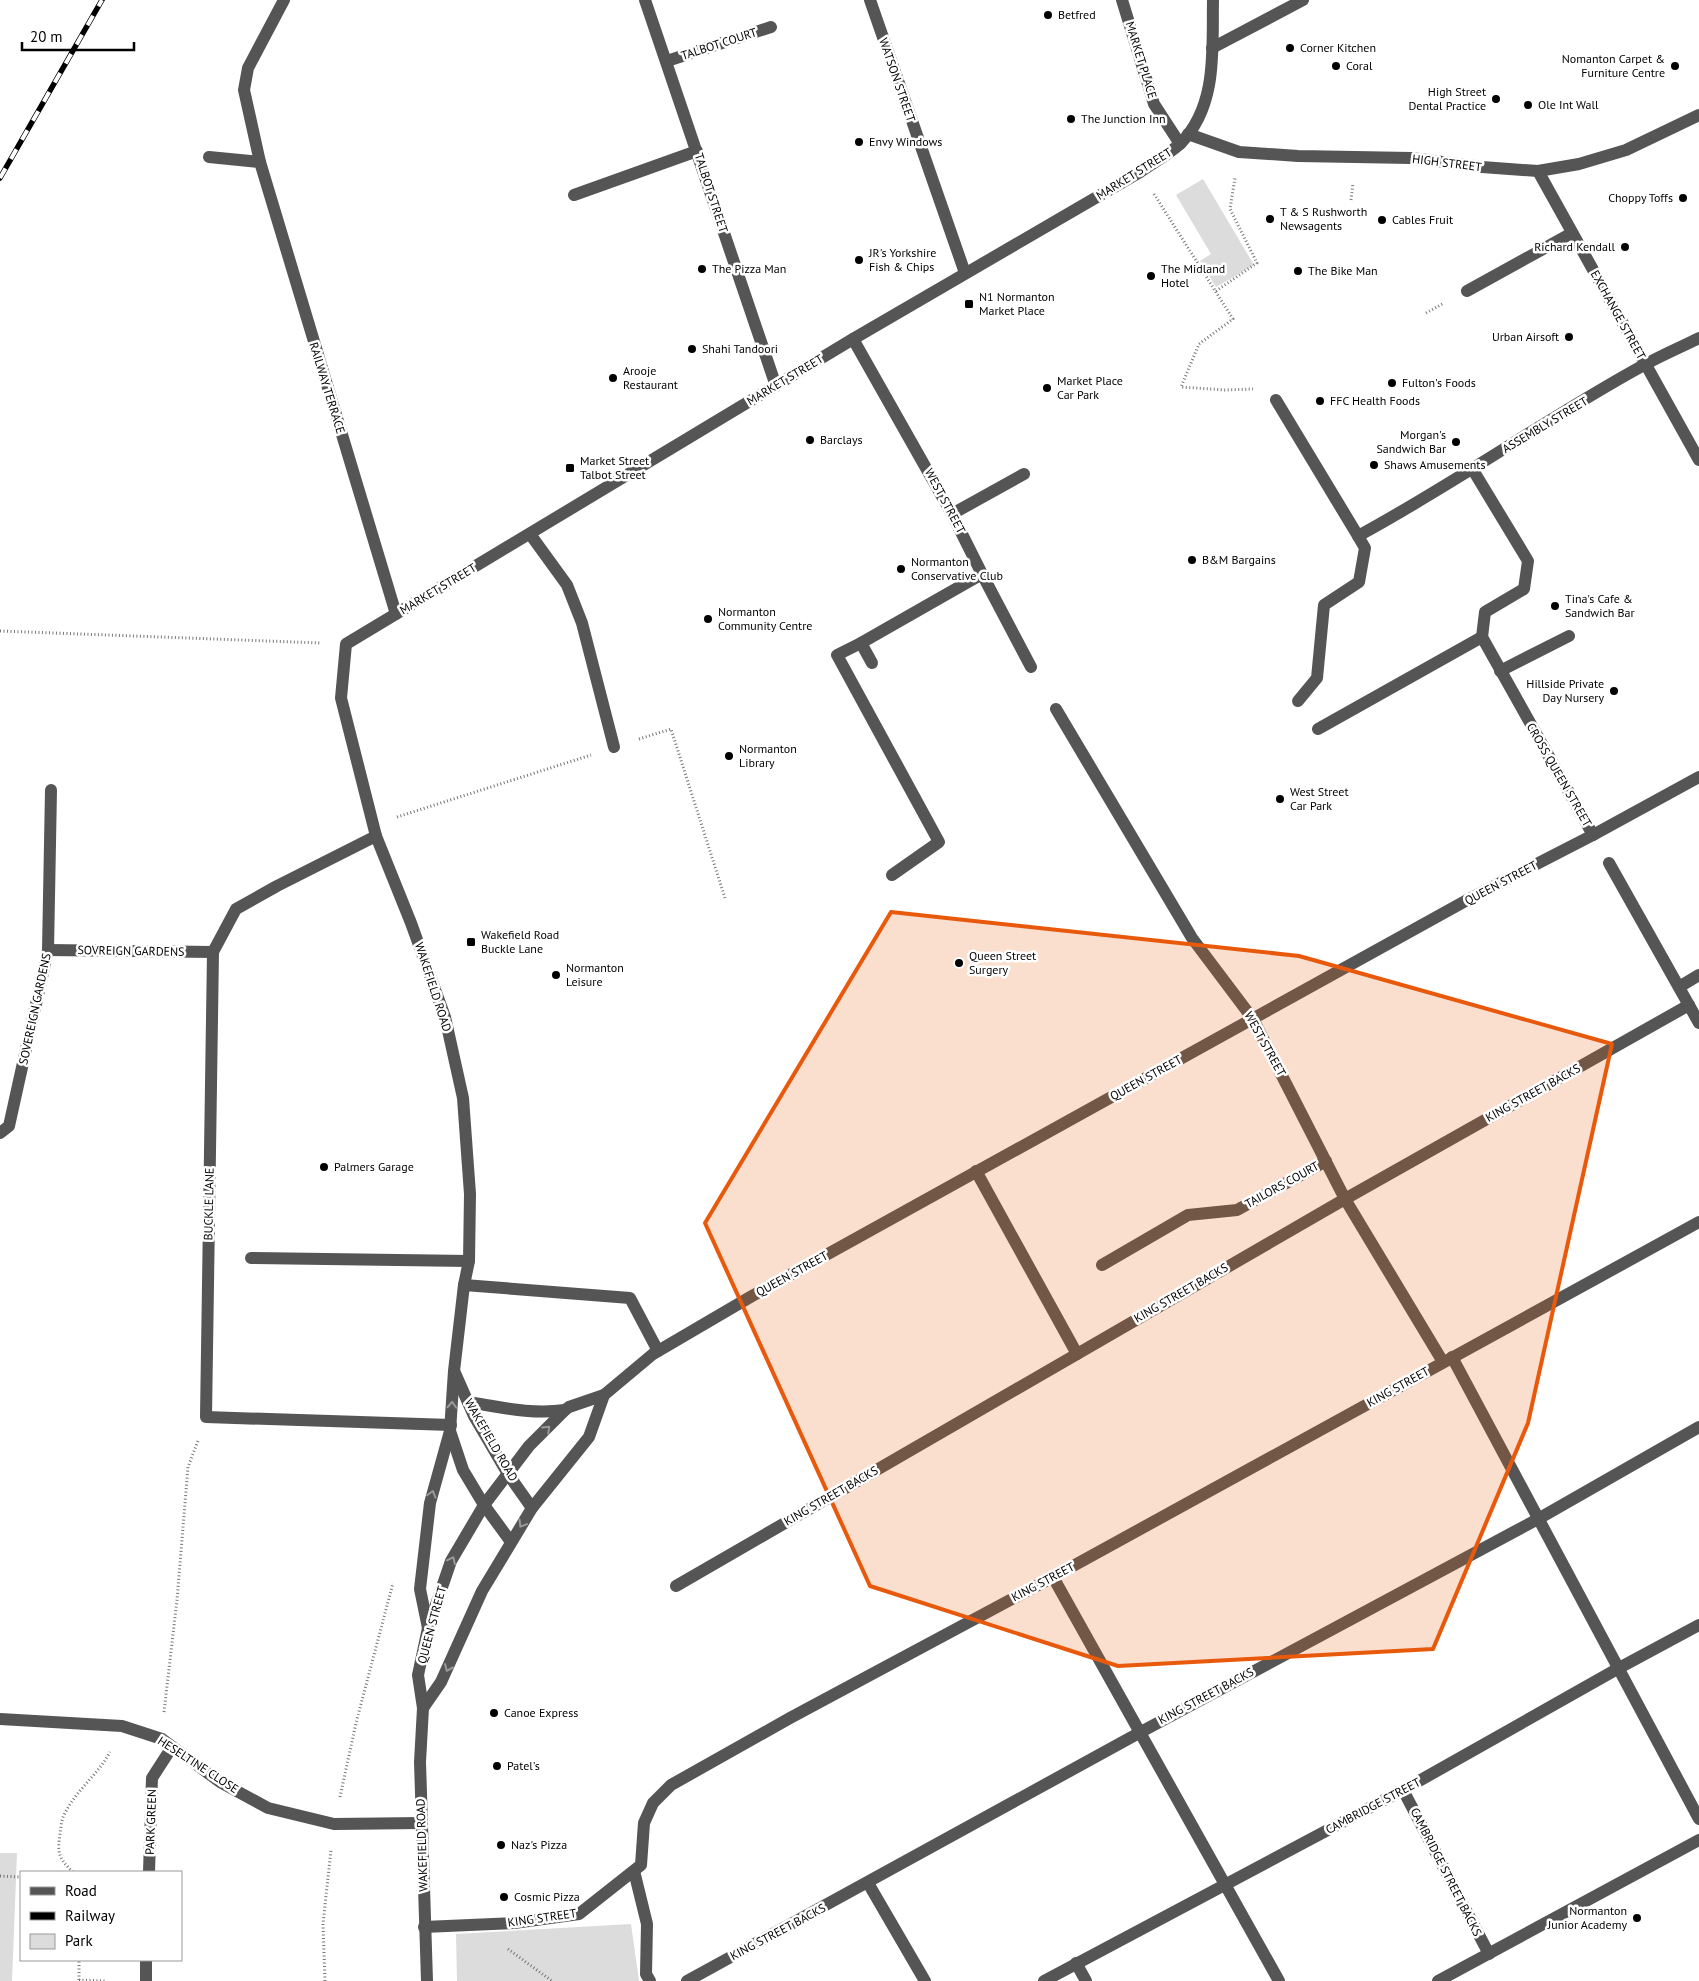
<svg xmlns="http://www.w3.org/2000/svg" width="1699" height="1981" font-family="'PT Sans',sans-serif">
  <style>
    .green { fill: #dcdcdc }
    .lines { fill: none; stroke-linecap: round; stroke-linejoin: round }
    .path { stroke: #777; stroke-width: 3; stroke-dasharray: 1 2.5; stroke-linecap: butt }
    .minor { stroke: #555; stroke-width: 12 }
    .rail-casing { stroke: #000; stroke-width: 5.5 }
    .rail { stroke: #fff; stroke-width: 4; stroke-dasharray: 11; stroke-linecap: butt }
    .oneway { stroke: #999 }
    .marked { fill: #e8590c; fill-opacity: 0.2; stroke: #e8590c; stroke-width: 4; stroke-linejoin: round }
    .poi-dot { fill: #000; stroke: #fff; stroke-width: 2 }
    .labels { text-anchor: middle; stroke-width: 5; stroke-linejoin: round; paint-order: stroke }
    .poi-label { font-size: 12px; fill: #000; stroke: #fff; text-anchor: start }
    .street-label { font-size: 12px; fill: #000; stroke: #fff }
  </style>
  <rect width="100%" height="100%" fill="#fff"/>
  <g class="green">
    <polygon points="1203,179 1254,265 1216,287 1200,261 1211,254 1176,195"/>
    <polygon points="0,1853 17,1853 12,1981 0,1981"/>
    <polygon points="631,1924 639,1981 457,1981 456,1934"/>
  </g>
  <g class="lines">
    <g class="path">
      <polyline points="1154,194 1233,319 1199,344 1181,387 1225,390 1253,389"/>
      <polyline points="1351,200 1353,183"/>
      <polyline points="1216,291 1257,263 1230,209 1235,178"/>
      <polyline points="1426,313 1444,303"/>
      <polyline points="0,631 321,643"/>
      <polyline points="639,739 671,729 725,898"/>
      <polyline points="397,817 591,755"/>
      <polyline points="164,1712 177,1600 188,1467 198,1441"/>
      <polyline points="340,1797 356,1723 393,1583"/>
      <path d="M73,1872C59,1859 57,1853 60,1834C61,1828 61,1821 64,1815C75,1791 98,1775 110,1752"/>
      <polyline points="0,1876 21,1877"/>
      <polyline points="508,1949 552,1981"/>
      <polyline points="79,1980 106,1981"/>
      <polyline points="79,1980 79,1960"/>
      <polyline points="325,1981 323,1924 331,1850"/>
    </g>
    <g class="minor">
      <polyline points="284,0 248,68 244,90 260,162 396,614"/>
      <polyline points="645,0 776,386"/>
      <polyline points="870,0 965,273"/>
      <polyline points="1122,0 1154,104 1180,144"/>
      <polyline points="1212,48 1303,0"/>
      <polyline points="667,61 771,27"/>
      <polyline points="1188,134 1239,152 1298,156 1411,158 1482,167 1538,171 1579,164 1626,150 1699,115"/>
      <polyline points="209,157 260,162"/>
      <polyline points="1538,171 1699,460"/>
      <polyline points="574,195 697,151"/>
      <polyline points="1467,291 1572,233"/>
      <polyline points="853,339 952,514 982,574 1031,667"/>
      <path d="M1276,400L1358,536C1456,483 1547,418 1644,365C1662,355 1681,347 1699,338"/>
      <polyline points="1473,470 1528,561 1524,589 1485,612 1482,637"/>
      <polyline points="952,514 1024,474"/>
      <polyline points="530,534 567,585 582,623 614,747"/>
      <polyline points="861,643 837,655 939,842 892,875"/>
      <polyline points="872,663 861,643 982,574"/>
      <polyline points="1500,671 1569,636"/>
      <polyline points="1298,701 1317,678 1324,605 1359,582 1365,548 1358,536"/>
      <polyline points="1056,709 1192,938 1253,1019 1345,1199 1443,1362"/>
      <polyline points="1318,729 1482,637 1593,835"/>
      <polyline points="376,836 277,886 236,909 213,952 206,1417 451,1425"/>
      <polyline points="1609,863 1699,1023"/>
      <polyline points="48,950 213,952"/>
      <polyline points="1679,987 1699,975"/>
      <polyline points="0,1133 9,1126 48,950 51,790"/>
      <polyline points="976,1171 1077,1354"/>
      <polyline points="251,1258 469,1261"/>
      <polyline points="1102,1265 1188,1215 1237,1210 1326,1161"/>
      <polyline points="464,1285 630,1298 658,1351"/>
      <polyline points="1452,1357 1699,1819"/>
      <polyline points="455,1373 474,1416 508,1474 532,1508"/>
      <path d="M468,1402C500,1407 532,1415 565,1410"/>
      <path d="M511,1542L484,1505L463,1470L450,1431L454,1371L464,1285L469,1261L470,1194L463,1098L445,1017L411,923L376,836L341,698L346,644L853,339L1140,172C1153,163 1169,154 1181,143C1218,105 1212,49 1213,0"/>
      <polyline points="1053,1577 1279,1981"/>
      <polyline points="676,1586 1345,1199 1689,1005"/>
      <polyline points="428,1628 420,1589 430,1503 450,1431"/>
      <polyline points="423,1708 441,1682 482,1591 532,1508 589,1437 604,1395"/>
      <polyline points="0,1719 122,1726 162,1739 220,1782 268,1808 334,1824 421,1823"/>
      <polyline points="1403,1790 1489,1954"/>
      <polyline points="634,1871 647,1924 646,1974 650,1981"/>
      <polyline points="149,1872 152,1778 172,1747"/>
      <polyline points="868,1883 925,1981"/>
      <polyline points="424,1927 514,1923 579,1914 641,1865 644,1823 653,1803 671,1785 790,1718 1053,1577 1699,1222"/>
      <polyline points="1076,1963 1086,1981"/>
      <polyline points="146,1981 146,1960"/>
      <polyline points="427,1981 420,1762 423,1708 418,1675 428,1628 451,1561 484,1505 529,1446 565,1410 569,1407 604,1395 653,1354 752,1296 1469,899 1593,835 1699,777"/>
      <polyline points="687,1981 1139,1733 1538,1519 1699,1427"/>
      <polyline points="1044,1981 1403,1790 1619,1668 1699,1625"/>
      <polyline points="1438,1981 1699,1840"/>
    </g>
    <defs>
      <polyline id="rail" points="0,178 102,0"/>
    </defs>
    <use href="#rail" class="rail-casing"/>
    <use href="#rail" class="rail"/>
  </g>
  <defs><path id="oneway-chevron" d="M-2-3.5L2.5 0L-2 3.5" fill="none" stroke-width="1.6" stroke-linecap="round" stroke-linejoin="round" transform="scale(1.25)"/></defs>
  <g class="oneway">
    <use href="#oneway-chevron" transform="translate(452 1405) rotate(-87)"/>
    <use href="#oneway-chevron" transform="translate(547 1429) rotate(-44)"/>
    <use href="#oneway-chevron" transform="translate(432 1494) rotate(-74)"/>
    <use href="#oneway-chevron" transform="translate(522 1524) rotate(121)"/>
    <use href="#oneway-chevron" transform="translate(452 1560) rotate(-64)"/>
    <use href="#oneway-chevron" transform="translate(448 1668) rotate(114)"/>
  </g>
  <path class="marked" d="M891,912L1299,956L1612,1044L1528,1423L1433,1649L1118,1666L870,1586L705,1223Z"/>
  <g class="poi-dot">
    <circle cx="1048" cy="15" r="5"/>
    <circle cx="1290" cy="48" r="5"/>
    <circle cx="1336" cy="66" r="5"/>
    <circle cx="1675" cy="66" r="5"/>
    <circle cx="1496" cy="99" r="5"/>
    <circle cx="1528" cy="105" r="5"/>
    <circle cx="1071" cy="119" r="5"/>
    <circle cx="859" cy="142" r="5"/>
    <circle cx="1683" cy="198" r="5"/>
    <circle cx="1270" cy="219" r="5"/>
    <circle cx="1382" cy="220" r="5"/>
    <circle cx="1625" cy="247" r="5"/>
    <circle cx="859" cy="260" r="5"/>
    <circle cx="702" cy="269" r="5"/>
    <circle cx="1298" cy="271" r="5"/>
    <circle cx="1151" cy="276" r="5"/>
    <rect x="964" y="299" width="10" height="10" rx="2.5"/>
    <circle cx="1569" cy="337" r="5"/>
    <circle cx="692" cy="349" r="5"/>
    <circle cx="613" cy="378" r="5"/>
    <circle cx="1392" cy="383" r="5"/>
    <circle cx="1047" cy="388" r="5"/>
    <circle cx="1320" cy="401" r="5"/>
    <circle cx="810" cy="440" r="5"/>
    <circle cx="1456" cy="442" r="5"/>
    <circle cx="1374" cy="465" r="5"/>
    <rect x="565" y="463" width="10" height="10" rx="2.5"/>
    <circle cx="1192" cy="560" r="5"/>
    <circle cx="901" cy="569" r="5"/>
    <circle cx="1555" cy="606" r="5"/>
    <circle cx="708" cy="619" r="5"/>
    <circle cx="1614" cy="691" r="5"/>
    <circle cx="729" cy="756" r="5"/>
    <circle cx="1280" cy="799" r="5"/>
    <rect x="466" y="937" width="10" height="10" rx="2.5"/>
    <circle cx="959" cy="963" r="5"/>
    <circle cx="556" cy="975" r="5"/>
    <circle cx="324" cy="1167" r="5"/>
    <circle cx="494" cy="1713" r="5"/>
    <circle cx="497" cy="1766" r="5"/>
    <circle cx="501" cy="1845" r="5"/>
    <circle cx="504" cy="1897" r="5"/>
    <circle cx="1637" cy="1918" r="5"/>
  </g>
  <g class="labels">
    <g class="poi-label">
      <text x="1058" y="19">Betfred</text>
      <text x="1300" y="52">Corner Kitchen</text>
      <text x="1665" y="63" text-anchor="end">Nomanton Carpet &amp;<tspan x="1665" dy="14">Furniture Centre</tspan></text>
      <text x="1346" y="70">Coral</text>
      <text x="1486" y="96" text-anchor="end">High Street<tspan x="1486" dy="14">Dental Practice</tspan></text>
      <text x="1538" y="109">Ole Int Wall</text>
      <text x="1081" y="123">The Junction Inn</text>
      <text x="869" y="146">Envy Windows</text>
      <text x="1673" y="202" text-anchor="end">Choppy Toffs</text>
      <text x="1280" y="216">T &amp; S Rushworth<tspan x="1280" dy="14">Newsagents</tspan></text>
      <text x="1392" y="224">Cables Fruit</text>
      <text x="1615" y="251" text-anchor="end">Richard Kendall</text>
      <text x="869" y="257">JR's Yorkshire<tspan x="869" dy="14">Fish &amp; Chips</tspan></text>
      <text x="712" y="273">The Pizza Man</text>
      <text x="1161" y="273">The Midland<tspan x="1161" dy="14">Hotel</tspan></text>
      <text x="1308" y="275">The Bike Man</text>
      <text x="979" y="301">N1 Normanton<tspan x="979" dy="14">Market Place</tspan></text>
      <text x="1559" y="341" text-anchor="end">Urban Airsoft</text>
      <text x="702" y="353">Shahi Tandoori</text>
      <text x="623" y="375">Arooje<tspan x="623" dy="14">Restaurant</tspan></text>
      <text x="1057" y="385">Market Place<tspan x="1057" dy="14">Car Park</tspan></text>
      <text x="1402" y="387">Fulton's Foods</text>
      <text x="1330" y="405">FFC Health Foods</text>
      <text x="1446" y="439" text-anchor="end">Morgan's<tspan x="1446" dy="14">Sandwich Bar</tspan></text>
      <text x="820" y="444">Barclays</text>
      <text x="580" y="465">Market Street<tspan x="580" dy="14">Talbot Street</tspan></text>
      <text x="1384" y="469">Shaws Amusements</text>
      <text x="1202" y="564">B&amp;M Bargains</text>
      <text x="911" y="566">Normanton<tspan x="911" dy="14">Conservative Club</tspan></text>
      <text x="1565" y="603">Tina's Cafe &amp;<tspan x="1565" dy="14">Sandwich Bar</tspan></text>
      <text x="718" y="616">Normanton<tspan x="718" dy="14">Community Centre</tspan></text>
      <text x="1604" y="688" text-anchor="end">Hillside Private<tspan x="1604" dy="14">Day Nursery</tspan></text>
      <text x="739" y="753">Normanton<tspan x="739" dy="14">Library</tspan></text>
      <text x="1290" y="796">West Street<tspan x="1290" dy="14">Car Park</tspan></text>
      <text x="481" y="939">Wakefield Road<tspan x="481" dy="14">Buckle Lane</tspan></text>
      <text x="969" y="960">Queen Street<tspan x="969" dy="14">Surgery</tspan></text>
      <text x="566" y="972">Normanton<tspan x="566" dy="14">Leisure</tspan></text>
      <text x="334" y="1171">Palmers Garage</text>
      <text x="504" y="1717">Canoe Express</text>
      <text x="507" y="1770">Patel's</text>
      <text x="511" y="1849">Naz's Pizza</text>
      <text x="514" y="1901">Cosmic Pizza</text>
      <text x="1627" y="1915" text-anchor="end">Normanton<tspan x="1627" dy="14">Junior Academy</tspan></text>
    </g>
    <g class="street-label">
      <text transform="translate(719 44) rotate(-18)" y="4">TALBOT COURT</text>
      <text transform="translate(1141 60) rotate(73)" y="4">MARKET PLACE</text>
      <text transform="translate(897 80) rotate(71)" y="4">WATSON STREET</text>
      <text transform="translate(1447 163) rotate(7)" y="4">HIGH STREET</text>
      <text transform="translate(1134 174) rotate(-32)" y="4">MARKET STREET</text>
      <text transform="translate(711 193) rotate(72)" y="4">TALBOT STREET</text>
      <text transform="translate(1618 315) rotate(61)" y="4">EXCHANGE STREET</text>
      <text transform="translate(785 380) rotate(-31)" y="4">MARKET STREET</text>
      <text transform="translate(327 388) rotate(73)" y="4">RAILWAY TERRACE</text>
      <text transform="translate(1545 425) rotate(-31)" y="4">ASSEMBLY STREET</text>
      <text transform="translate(945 501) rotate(62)" y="4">WEST STREET</text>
      <text transform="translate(438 589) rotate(-31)" y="4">MARKET STREET</text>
      <text transform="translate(1559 775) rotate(60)" y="4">CROSS QUEEN STREET</text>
      <text transform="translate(1501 883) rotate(-28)" y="4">QUEEN STREET</text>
      <text transform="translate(131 951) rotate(1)" y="4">SOVREIGN GARDENS</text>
      <text transform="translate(433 987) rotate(72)" y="4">WAKEFIELD ROAD</text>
      <text transform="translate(35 1009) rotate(-78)" y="4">SOVEREIGN GARDENS</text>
      <text transform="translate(1265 1044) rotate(61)" y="4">WEST STREET</text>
      <text transform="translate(1146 1078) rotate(-29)" y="4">QUEEN STREET</text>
      <text transform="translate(1533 1093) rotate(-29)" y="4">KING STREET BACKS</text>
      <text transform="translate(1282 1185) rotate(-29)" y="4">TAILORS COURT</text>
      <text transform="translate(209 1204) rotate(-89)" y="4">BUCKLE LANE</text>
      <text transform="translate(792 1274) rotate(-29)" y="4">QUEEN STREET</text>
      <text transform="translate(1181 1293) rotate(-30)" y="4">KING STREET BACKS</text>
      <text transform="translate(1398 1387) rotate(-29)" y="4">KING STREET</text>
      <text transform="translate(491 1440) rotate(60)" y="4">WAKEFIELD ROAD</text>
      <text transform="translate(831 1496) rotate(-30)" y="4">KING STREET BACKS</text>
      <text transform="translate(1043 1582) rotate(-28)" y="4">KING STREET</text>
      <text transform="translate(432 1625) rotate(-75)" y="4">QUEEN STREET</text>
      <text transform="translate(1206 1696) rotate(-28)" y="4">KING STREET BACKS</text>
      <text transform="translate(198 1765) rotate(33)" y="4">HESELTINE CLOSE</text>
      <text transform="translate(1373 1806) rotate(-28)" y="4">CAMBRIDGE STREET</text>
      <text transform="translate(151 1822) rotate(-88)" y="4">PARK GREEN</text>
      <text transform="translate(422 1845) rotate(-92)" y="4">WAKEFIELD ROAD</text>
      <text transform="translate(1446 1872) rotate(63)" y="4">CAMBRIDGE STREET BACKS</text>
      <text transform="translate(542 1918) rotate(-8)" y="4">KING STREET</text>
      <text transform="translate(778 1932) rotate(-28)" y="4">KING STREET BACKS</text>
    </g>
  </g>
  <rect x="20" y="1871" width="162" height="90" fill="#ffffff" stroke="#999999"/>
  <rect x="30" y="1887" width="25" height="8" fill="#555555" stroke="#999999"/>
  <text x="65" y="1896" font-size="15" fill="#000000">Road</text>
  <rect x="30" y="1912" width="25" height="8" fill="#000000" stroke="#999999"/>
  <text x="65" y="1921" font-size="15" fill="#000000">Railway</text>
  <rect x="30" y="1934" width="25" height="15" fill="#dcdcdc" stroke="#999999"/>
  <text x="65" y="1946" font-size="15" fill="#000000">Park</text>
  <path d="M22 42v8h112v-8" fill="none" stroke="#000000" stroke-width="2.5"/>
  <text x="30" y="42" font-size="15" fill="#000000" stroke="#ffffff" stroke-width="4" paint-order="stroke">20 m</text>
</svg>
